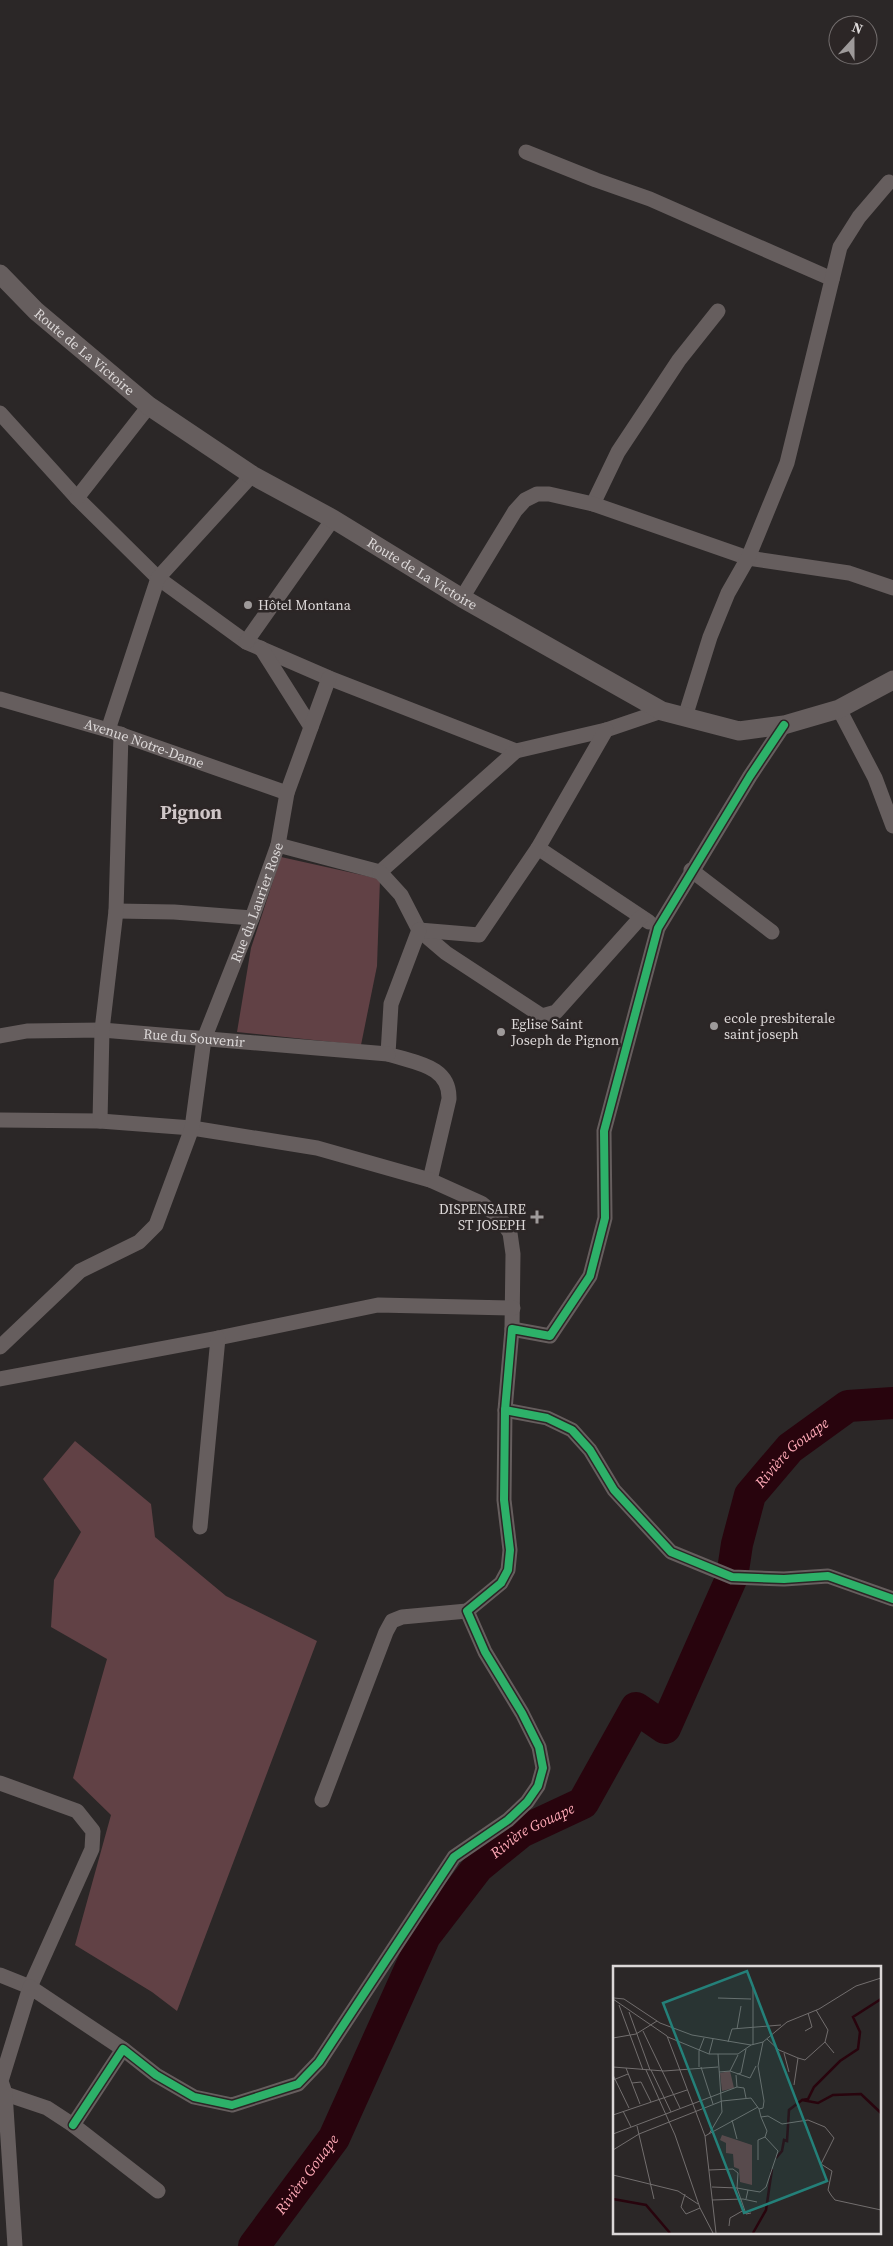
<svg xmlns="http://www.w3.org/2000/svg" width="893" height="2246" font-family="'Source Serif 4',serif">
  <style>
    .green { fill: #614145 }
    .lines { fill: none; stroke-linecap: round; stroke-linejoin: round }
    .river { stroke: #28040d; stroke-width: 32 }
    .minor { stroke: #665e5e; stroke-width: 15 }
    .tertiary { stroke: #665e5e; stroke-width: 19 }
    .cycleway-casing { stroke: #2c2626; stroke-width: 11 }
    .cycleway { stroke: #2db169; stroke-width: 8 }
    .poi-dot { fill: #9e9a9a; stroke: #2c2626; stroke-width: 2 }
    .labels { text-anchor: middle; stroke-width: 5; stroke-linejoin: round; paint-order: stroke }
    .street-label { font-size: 14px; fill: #dcd8d8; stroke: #2c2626 }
    .poi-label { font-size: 14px; fill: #dcd8d8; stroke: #2c2626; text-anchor: start }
    .water-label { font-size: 15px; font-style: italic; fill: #fda8b5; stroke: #2c2626 }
    .district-label { font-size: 19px; font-weight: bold; fill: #cfc6c7; stroke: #2c2626 }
    .inset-river { fill: none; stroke: #28040d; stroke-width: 2.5 }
    .inset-road { fill: none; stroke: #726e6e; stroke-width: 1 }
    .view { fill: #248079; fill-opacity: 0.15; stroke: #248079; stroke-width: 2.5 }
    .inset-edge { fill: none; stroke: #dcd8d8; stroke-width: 2.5 }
  </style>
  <rect width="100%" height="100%" fill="#2b2727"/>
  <g class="green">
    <polygon points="281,857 380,879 377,966 361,1045 237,1032 251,948"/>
    <polygon points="75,1441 151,1504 155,1537 226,1596 317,1641 177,2011 152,1992 75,1945 111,1815 73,1778 107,1659 51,1627 54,1580 81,1532 43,1479"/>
  </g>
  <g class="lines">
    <path class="river" id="s1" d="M254,2246L334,2138L425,1936L478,1867L521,1832L583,1803L636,1708L665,1728L732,1577L737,1544L750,1495L790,1448L848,1406L893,1403"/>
    <g class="minor">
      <polyline points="526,152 596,180 650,199 832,279"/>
      <polyline points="0,413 77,498 158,578 246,642 329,678 516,751 606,730 662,711"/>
      <polyline points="77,498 149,406"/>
      <polyline points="593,504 618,452 679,360 718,311"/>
      <polyline points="462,598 515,511 525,500 537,494 549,494 593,504 748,558 849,573 893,588"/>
      <polyline points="246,642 333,519"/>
      <polyline points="261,648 311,727"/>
      <path id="s2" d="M0,699L108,730L287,793"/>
      <polyline points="839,709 875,778 893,826"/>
      <polyline points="685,717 710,637 728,593 748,558 787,463 840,247 859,217 889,182"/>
      <polyline points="784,725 750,776 658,928 604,1131 605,1218 590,1276 550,1336 512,1329 505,1410 547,1418 572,1430 590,1450 614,1490 671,1552 732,1577 784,1579 828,1576 893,1599"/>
      <polyline points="108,730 158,578 252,475"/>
      <polyline points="278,845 380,872 516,751"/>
      <polyline points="538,848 649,922"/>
      <polyline points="691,870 772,932"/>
      <polyline points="380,872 401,895 419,930 446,953 542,1016 556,1012 641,917"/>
      <polyline points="116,911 174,912 252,918"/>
      <polyline points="419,930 479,935 538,848 606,730"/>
      <path d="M419,930L391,1004L388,1054C414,1063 450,1065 449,1099L430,1180"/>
      <path id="s3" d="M0,1036L27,1031L102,1030L388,1054"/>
      <polyline points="0,1120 100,1121 192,1128 317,1148 430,1180 481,1203 500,1218 510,1233 513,1254 512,1329"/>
      <polyline points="100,1121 102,1030 116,911 121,734"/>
      <path id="s4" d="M0,1347L80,1271L139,1242L156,1225L192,1128L204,1039L252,918L278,845L287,793L329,678"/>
      <polyline points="0,1379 218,1338 378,1305 513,1308"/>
      <polyline points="200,1527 218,1338"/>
      <polyline points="0,1783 77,1811 93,1831 92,1849 30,1987 0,1975"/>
      <polyline points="322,1800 386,1632 392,1621 402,1617 467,1611"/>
      <polyline points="0,2092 47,2108 73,2125 158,2191"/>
      <polyline points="73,2125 123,2049 156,2075 194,2097 232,2105 298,2084 319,2062 454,1857 508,1820 527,1802 538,1786 543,1768 539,1747 522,1713 485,1652 467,1611 501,1583 508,1570 510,1550 504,1500 505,1410"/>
      <polyline points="15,2246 5,2093 1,2081 30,1987 123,2049"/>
    </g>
    <path class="tertiary" id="s5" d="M0,274L36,311L149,406L252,475L333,519L462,598L662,711L739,731L784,725L839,709L893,680"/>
    <defs>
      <g id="cycleway">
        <polyline points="784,725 750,776 658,928 604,1131 605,1218 590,1276 550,1336 512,1329 505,1410 547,1418 572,1430 590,1450 614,1490 671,1552 732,1577 784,1579 828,1576 893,1599"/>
        <polyline points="73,2125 123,2049 156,2075 194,2097 232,2105 298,2084 319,2062 454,1857 508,1820 527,1802 538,1786 543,1768 539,1747 522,1713 485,1652 467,1611 501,1583 508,1570 510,1550 504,1500 505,1410"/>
      </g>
    </defs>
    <use href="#cycleway" class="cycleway-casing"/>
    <use href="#cycleway" class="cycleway"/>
  </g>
  <g class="poi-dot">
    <circle cx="248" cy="605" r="5"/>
    <circle cx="714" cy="1026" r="5"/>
    <circle cx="501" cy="1032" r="5"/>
    <path d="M534.5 1209.5h5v5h5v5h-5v5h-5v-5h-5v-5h5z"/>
  </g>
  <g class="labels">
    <g class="street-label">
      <text dy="5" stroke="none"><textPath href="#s5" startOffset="115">Route de La Victoire</textPath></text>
      <text dy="5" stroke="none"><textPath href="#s5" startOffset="520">Route de La Victoire</textPath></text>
      <text dy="5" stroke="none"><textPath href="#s2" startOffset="151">Avenue Notre-Dame</textPath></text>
      <text dy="5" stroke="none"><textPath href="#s4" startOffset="540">Rue du Laurier Rose</textPath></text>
      <text dy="5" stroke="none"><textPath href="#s3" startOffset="195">Rue du Souvenir</textPath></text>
    </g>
    <g class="poi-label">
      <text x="258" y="610">Hôtel Montana</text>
      <text x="724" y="1023">ecole presbiterale<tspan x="724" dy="16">saint joseph</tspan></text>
      <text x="511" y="1029">Eglise Saint<tspan x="511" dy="16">Joseph de Pignon</tspan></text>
      <text x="526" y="1214" text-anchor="end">DISPENSAIRE<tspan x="526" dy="16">ST JOSEPH</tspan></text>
    </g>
    <g class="water-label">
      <text dy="5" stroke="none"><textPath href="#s1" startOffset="1020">Rivière Gouape</textPath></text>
      <text dy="5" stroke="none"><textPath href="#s1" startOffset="509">Rivière Gouape</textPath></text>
      <text dy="5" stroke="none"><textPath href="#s1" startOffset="89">Rivière Gouape</textPath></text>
    </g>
    <g class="district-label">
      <text x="191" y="819">Pignon</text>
    </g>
  </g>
  <g transform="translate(613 1966)">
    <rect width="268" height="268" fill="#2b2727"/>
    <path d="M117,105L121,122L109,125L107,107ZM109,169L139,179V219L127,216L126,203L121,201L120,188L113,187V177L107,174Z" fill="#614145"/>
    <path class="inset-river" d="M189,134L195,133L201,121L227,95L245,83L247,66L240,51L268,33M163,192L169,185L171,174L174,175L176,144L189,134L205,137L220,129L248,128L268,147M0,233L33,239L57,267M140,267L153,244L159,203"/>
    <path class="inset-road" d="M140,22V79M1,32L11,33L47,57L79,69L138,79L150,76L174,56L206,43L243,20L268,12M105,32L138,33M0,33L54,70L92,170L103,267M6,39L30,104M203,44L215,64L212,76M16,46L37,104M124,63L128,40M30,65L67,142M192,65L199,61L195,47M55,71L96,88H125L138,79M0,72L23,68L44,55M154,73L166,84L185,92L181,119M115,76L119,63L168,59M150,76L145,100L151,135L150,142L146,143L148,151L155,150L169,158L195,154L212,161L221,172L208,198L219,205L215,224L218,229L222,234L268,244M171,87L176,106M96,88L100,73M185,92L192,94L212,76L221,87M0,101L51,105L105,101M86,101V85L91,72M88,101L100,138M13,102L27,138M33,104L62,169L87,242L100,267M38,104L58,146M117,105L137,112L143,100M106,106L117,105L125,89M124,108L128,107L133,83M0,109L16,142M123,109L124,121L131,122L133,132M0,114L15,108M19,117L28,116L38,136M10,145L18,161M0,149L74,124M119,154L124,173M24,160L41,233M0,168L124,121M96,168L109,146L105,88M92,170L145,141M0,184L26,168L109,135L138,132L146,143M145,194V174L152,171M96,204L120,203L125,207L124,222L99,221M0,209L65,225L85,238M135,224L124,222L133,248L138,247M72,228L68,241L73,248L87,242M133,233L135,224L147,226L153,221L165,185L152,171L154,165L148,151M99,234L130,233L144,236M116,260L117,252L131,244"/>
    <path class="view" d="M134,5L214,215L131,247L50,37Z"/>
    <rect width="268" height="268" class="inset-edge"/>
  </g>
  <g transform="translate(853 40) rotate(21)"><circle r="24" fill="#2c2626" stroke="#726d6d"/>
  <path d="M0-4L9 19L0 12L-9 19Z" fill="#9e9a9a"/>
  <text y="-8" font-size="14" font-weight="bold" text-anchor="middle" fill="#dcd8d8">N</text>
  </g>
</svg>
